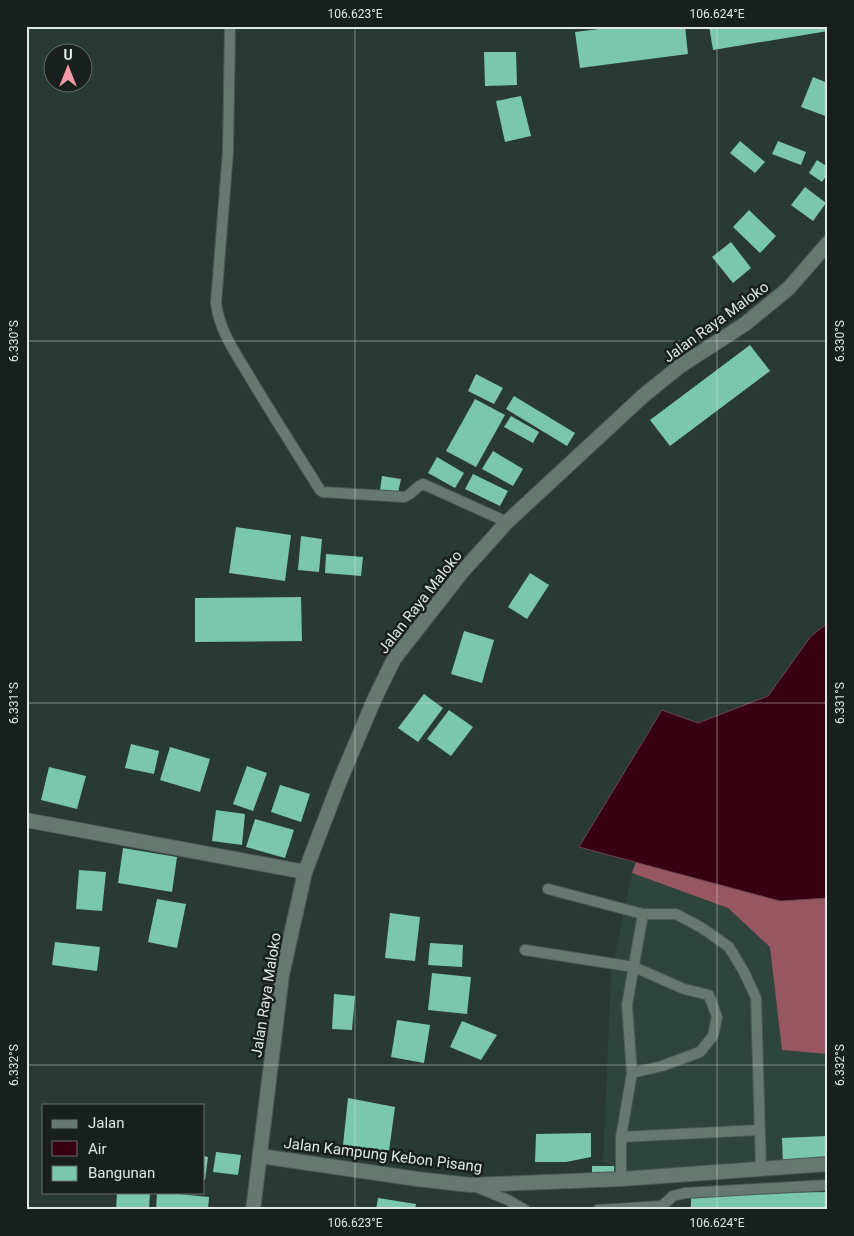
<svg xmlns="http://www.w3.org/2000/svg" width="854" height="1236" font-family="Roboto,sans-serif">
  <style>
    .built { fill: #2d453c }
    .forest { fill: #975762 }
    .water { fill: #380112; stroke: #6a4651 }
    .building { fill: #7ac7ad }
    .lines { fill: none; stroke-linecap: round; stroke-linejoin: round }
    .service-casing { stroke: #4a5953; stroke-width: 12 }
    .minor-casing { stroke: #4a5953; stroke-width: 16 }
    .tertiary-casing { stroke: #4a5953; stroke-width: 16 }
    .service { stroke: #667971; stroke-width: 10 }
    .minor { stroke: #667971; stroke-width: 14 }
    .tertiary { stroke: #667971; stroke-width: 14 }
    .ticks { fill: none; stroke: #dee8e4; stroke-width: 1; stroke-opacity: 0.45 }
    .labels { text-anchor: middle; stroke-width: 5; stroke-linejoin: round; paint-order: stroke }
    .street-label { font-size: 15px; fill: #dee8e4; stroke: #181f1c }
    .neatline { fill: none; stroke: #dee8e4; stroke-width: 2 }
    .ticks-label { font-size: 12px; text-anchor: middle; fill: #dee8e4 }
  </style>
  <rect width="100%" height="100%" fill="#293a34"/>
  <polygon class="built" points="632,873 728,908 771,947 782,1050 828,1053 828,1156 826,1136 783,1138 783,1165 614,1177 614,1166 603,1162 611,974"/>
  <polygon class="forest" points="636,862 780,901 828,898 828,1054 782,1050 770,947 728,908 632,873"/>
  <polygon class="water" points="828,623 828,898 780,901 579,847 662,710 698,723 768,696 811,636"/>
  <g class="building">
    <polygon points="623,26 685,26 688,54 580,68 575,32"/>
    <polygon points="709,26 828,26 828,31 713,50"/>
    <polygon points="484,52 516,52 517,85 485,86"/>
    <polygon points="813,77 828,83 828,117 801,107"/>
    <polygon points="521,96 531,136 505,142 496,101"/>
    <polygon points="740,141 765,162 755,173 730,153"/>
    <polygon points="778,141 806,152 801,165 772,154"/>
    <polygon points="817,160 828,167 828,173 822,182 809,173"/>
    <polygon points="805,187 826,203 813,221 791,205"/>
    <polygon points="749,210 776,236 760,253 733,227"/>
    <polygon points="731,242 751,268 733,283 712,257"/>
    <polygon points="750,345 770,371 670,446 650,420"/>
    <polygon points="476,374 503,388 494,404 468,391"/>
    <polygon points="514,396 575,433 567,446 506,409"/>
    <polygon points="475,399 505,415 476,467 446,451"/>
    <polygon points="511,416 539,432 533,443 504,427"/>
    <polygon points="493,451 523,469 513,486 482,469"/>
    <polygon points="437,457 464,473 455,488 428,473"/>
    <polygon points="473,474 508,491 500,506 465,489"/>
    <polygon points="382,476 401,479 398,493 380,490"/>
    <polygon points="236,527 291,535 285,581 229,573"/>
    <polygon points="301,536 322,539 319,572 298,570"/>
    <polygon points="326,554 363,557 361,576 325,573"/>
    <polygon points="530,573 549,585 527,619 508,607"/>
    <polygon points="301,597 302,641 195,642 195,598"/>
    <polygon points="464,631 494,640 482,683 451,674"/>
    <polygon points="424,694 443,708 418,742 398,728"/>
    <polygon points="449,710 473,727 451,756 427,739"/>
    <polygon points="131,744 159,751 154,774 125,768"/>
    <polygon points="170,747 210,759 200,792 160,780"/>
    <polygon points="247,766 267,773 253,811 233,804"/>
    <polygon points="49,767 86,776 77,809 41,800"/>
    <polygon points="280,785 310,794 301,822 271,812"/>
    <polygon points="216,810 245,814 242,845 212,841"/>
    <polygon points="255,819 294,830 285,858 246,847"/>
    <polygon points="123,848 177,857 172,892 118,883"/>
    <polygon points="79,870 106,872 102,911 76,909"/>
    <polygon points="157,899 186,904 177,948 148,942"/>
    <polygon points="390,913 420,917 415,961 385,958"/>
    <polygon points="55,942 100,947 97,971 52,965"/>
    <polygon points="430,943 463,945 462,967 428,965"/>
    <polygon points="432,973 471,977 467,1014 428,1010"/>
    <polygon points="334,994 355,996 352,1030 332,1029"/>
    <polygon points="397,1020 430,1025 424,1063 391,1057"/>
    <polygon points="462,1021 497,1035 481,1060 450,1047"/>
    <polygon points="348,1098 395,1107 389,1151 343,1145"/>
    <polygon points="591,1133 591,1157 566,1162 535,1162 536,1134"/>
    <polygon points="827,1136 828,1163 783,1165 782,1138"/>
    <polygon points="216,1152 241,1155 238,1175 213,1172"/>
    <polygon points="204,1156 208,1157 205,1180 204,1180"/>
    <polygon points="592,1166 614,1166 614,1177 592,1176"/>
    <polygon points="117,1192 150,1192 149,1210 116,1210"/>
    <polygon points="157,1192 209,1197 208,1210 156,1210"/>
    <polygon points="828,1192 828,1210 691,1210 691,1194"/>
    <polygon points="378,1198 416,1204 415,1210 376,1210"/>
  </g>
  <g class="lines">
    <defs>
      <g id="service">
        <path d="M230,26L228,151L216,303C220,333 236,353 251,379C273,416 297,453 320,490L323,492L404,497C412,495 415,487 423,484L507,522"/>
        <polyline points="548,889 643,914 676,914 702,928 729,947 744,972 756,998 761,1169"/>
        <polyline points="525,950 634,967 684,989 709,995 717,1017 713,1036 700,1052 662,1066 632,1073"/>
        <polyline points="621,1137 759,1130"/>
        <polyline points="621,1179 621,1137 632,1073 627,1005 643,914"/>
        <polyline points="474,1186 508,1200 525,1210"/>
        <polyline points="598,1210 662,1206 673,1196 685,1193 828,1185"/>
      </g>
      <g id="minor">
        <polyline points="26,820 305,872"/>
        <polyline points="260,1156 417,1179 470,1185 621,1179 828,1164"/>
      </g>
      <polyline id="tertiary" points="253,1210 282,975 305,872 339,783 374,700 394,659 462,572 507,522 643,396 680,366 745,324 789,288 828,243"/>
    </defs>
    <use href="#service" class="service-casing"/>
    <use href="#minor" class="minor-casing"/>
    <use href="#tertiary" class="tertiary-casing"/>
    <use href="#service" class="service"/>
    <use href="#minor" class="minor"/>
    <use href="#tertiary" class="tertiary"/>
  </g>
  <path class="ticks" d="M355,26V1210M717,26V1210M26,341H828M26,703H828M26,1065H828"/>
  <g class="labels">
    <g class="street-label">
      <text transform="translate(716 322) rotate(-36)" y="5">Jalan Raya Maloko</text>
      <text transform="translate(420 602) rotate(-52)" y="5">Jalan Raya Maloko</text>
      <text transform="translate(266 995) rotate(-81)" y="5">Jalan Raya Maloko</text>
      <text transform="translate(383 1155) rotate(7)" y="5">Jalan Kampung Kebon Pisang</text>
    </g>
  </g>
  <rect width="854" height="1236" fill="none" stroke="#181f1c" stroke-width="55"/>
  <rect x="42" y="1104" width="162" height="90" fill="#181f1c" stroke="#676f6c"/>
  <rect x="52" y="1120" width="25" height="8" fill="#667971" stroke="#676f6c"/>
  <text x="88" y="1128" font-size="15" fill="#dee8e4">Jalan</text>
  <rect x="52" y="1141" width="25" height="15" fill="#380112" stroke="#676f6c"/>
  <text x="88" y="1154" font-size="15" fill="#dee8e4">Air</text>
  <rect x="52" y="1166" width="25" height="15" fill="#7ac7ad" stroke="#676f6c"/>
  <text x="88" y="1178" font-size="15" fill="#dee8e4">Bangunan</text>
  <g transform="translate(68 68)"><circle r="24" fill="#181f1c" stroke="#676f6c"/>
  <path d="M0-4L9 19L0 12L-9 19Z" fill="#f39aa8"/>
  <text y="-8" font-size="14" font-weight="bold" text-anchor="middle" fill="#dee8e4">U</text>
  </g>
  <rect x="28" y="28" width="798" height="1180" class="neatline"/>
  <g class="ticks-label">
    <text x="355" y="18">106.623°E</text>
    <text x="717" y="18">106.624°E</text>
    <text transform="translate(14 341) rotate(-90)" y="4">6.330°S</text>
    <text transform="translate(840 341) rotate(-90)" y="4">6.330°S</text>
    <text transform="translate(14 703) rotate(-90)" y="4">6.331°S</text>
    <text transform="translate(840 703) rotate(-90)" y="4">6.331°S</text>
    <text transform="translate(14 1065) rotate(-90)" y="4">6.332°S</text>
    <text transform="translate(840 1065) rotate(-90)" y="4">6.332°S</text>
    <text x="355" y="1227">106.623°E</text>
    <text x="717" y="1227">106.624°E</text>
  </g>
</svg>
